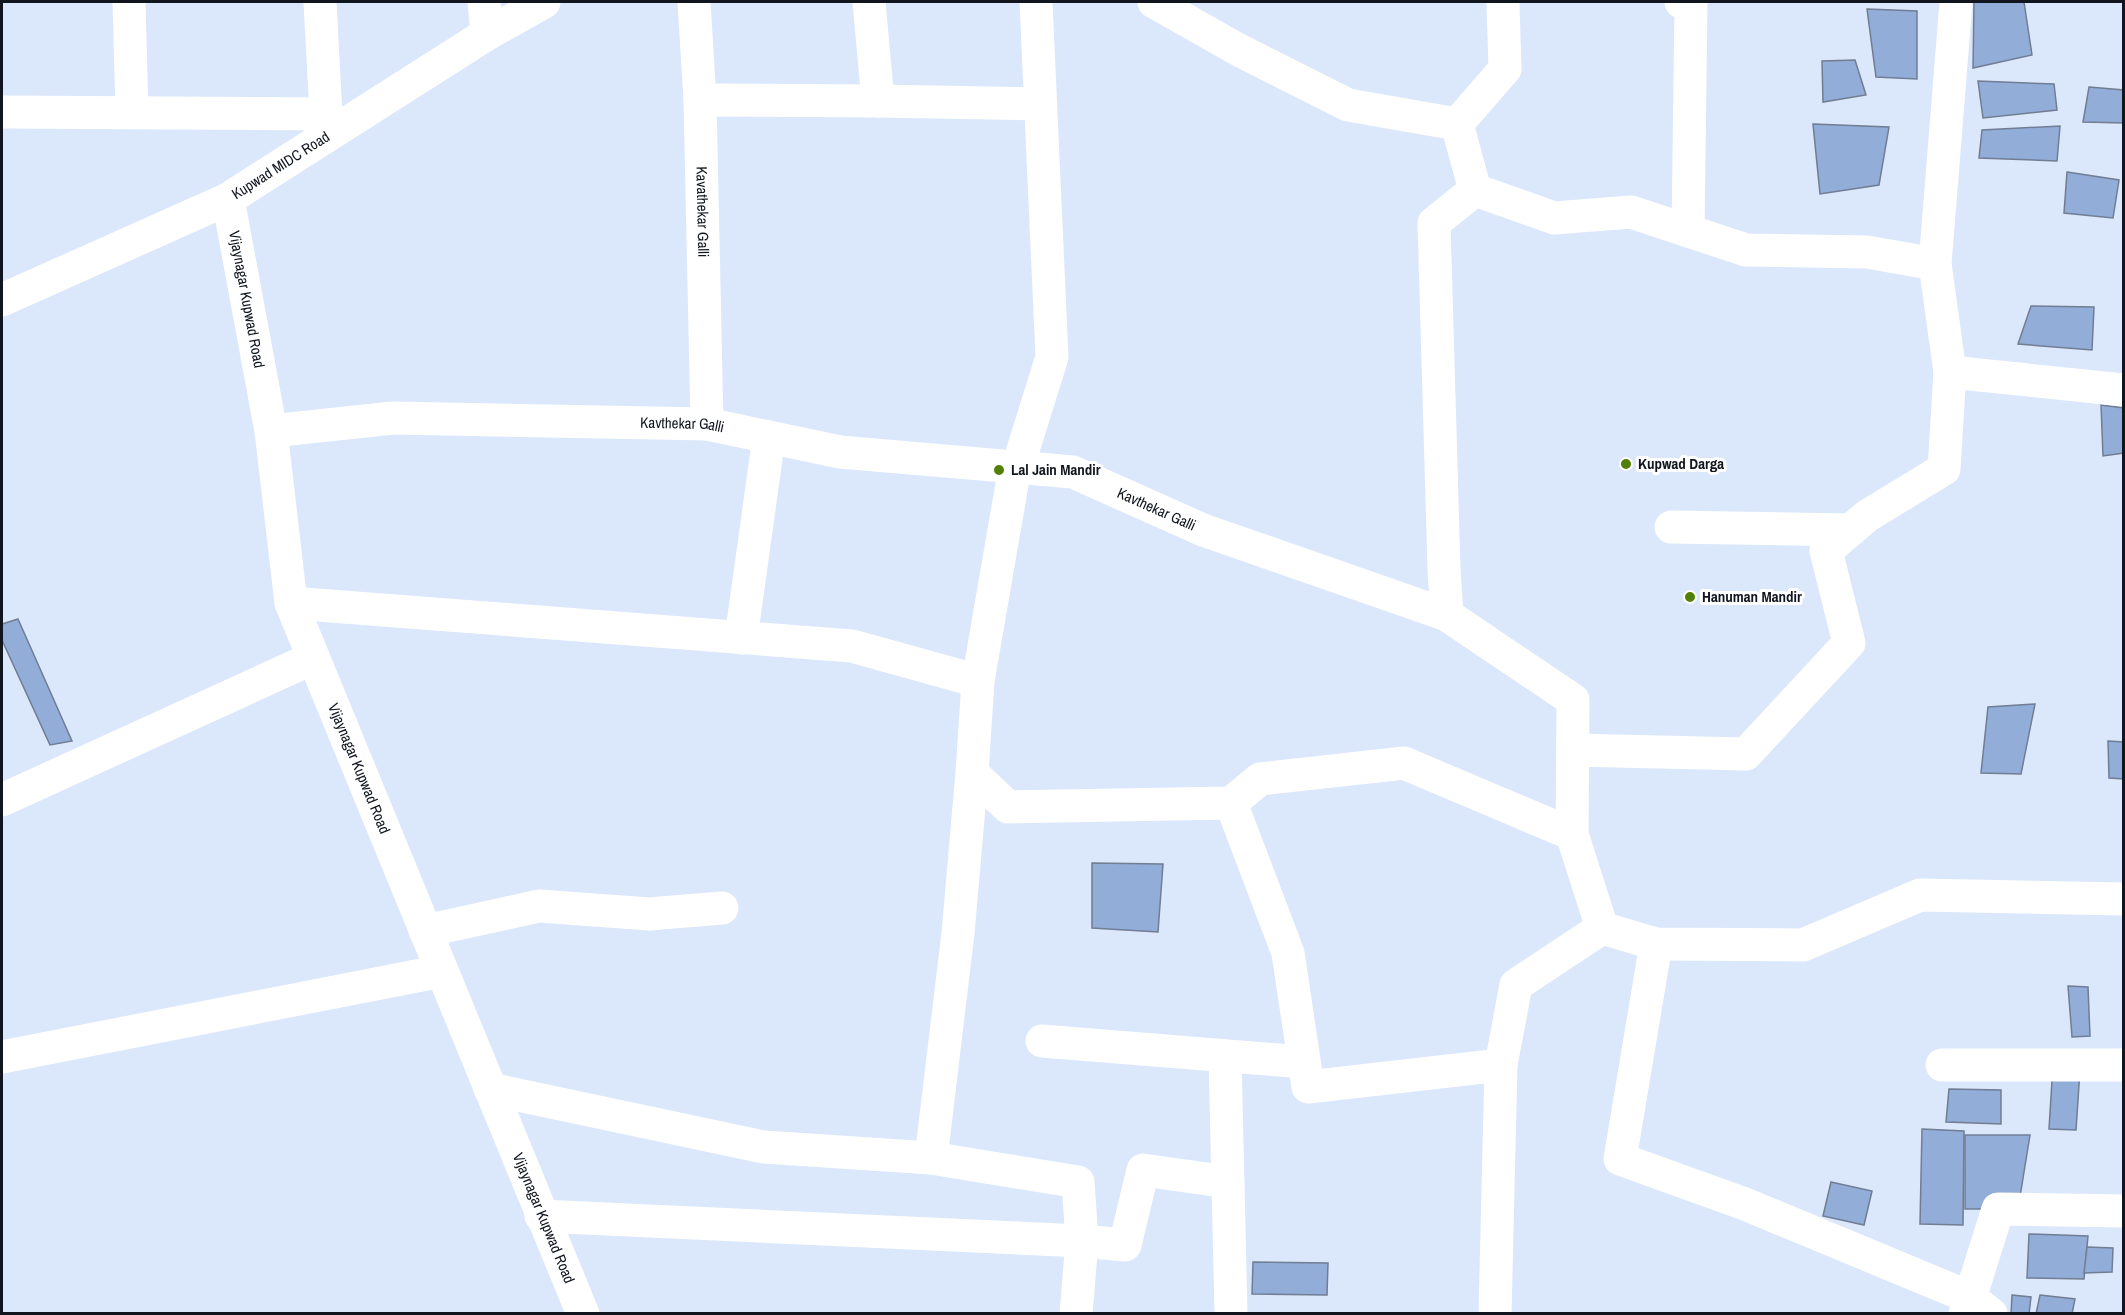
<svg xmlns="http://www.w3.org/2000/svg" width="2125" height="1315" font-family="'Archivo Narrow',sans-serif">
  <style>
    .building { fill: #93add9; stroke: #707d93; stroke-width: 1.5 }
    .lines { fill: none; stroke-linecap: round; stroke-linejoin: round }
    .minor { stroke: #fff; stroke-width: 33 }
    .major { stroke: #fff; stroke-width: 33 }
    .poi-dot { fill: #527f06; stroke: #fff; stroke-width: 2 }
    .labels { text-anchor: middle; stroke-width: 6; stroke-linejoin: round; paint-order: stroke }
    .street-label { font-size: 15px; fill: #10151e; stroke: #fff }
    .poi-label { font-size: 15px; font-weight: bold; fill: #10151e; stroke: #fff; text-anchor: start }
  </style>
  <rect width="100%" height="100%" fill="#dbe7fb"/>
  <g class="building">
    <polygon points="1974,2 2024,2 2032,55 1973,68"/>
    <polygon points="1867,9 1917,11 1917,79 1876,77"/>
    <polygon points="1855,60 1866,95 1823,102 1822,61"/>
    <polygon points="1978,81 2054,84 2057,110 1983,118"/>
    <polygon points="2089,87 2124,90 2124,123 2083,122"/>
    <polygon points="1813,124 1889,127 1879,185 1820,194"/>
    <polygon points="2060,126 2057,161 1979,158 1982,130"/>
    <polygon points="2067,172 2119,180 2113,218 2064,213"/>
    <polygon points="2031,306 2094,307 2092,350 2018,344"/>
    <polygon points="2101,405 2124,408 2124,453 2103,456"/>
    <polygon points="18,619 72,741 50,745 2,640 2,624"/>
    <polygon points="2035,704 2021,774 1981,773 1988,707"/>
    <polygon points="2108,741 2124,742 2124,779 2109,778"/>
    <polygon points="1092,863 1163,864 1158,932 1092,928"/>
    <polygon points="2068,986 2088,987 2090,1036 2072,1037"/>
    <polygon points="2053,1065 2080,1070 2076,1130 2049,1129"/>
    <polygon points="1949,1089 2001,1090 2001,1124 1946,1122"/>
    <polygon points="1922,1129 1964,1131 1963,1225 1920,1224"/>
    <polygon points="1965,1135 2030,1135 2018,1209 1965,1209"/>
    <polygon points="1831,1182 1872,1191 1864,1225 1823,1216"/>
    <polygon points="2029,1234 2088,1236 2084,1279 2027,1278"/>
    <polygon points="2087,1247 2113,1248 2112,1272 2084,1273"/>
    <polygon points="1253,1262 1328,1263 1327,1295 1252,1294"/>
    <polygon points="2012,1295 2031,1297 2029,1314 2011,1314"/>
    <polygon points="2040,1295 2075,1299 2072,1314 2036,1314"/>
  </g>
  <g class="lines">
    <g class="minor">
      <polyline points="129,2 132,112"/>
      <polyline points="320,2 327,134"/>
      <polyline points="484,2 487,34"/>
      <path id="s1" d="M694,2L700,100L707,424"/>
      <polyline points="1154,2 1237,49 1348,105 1457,124"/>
      <polyline points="1681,2 1691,4 1688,231"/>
      <polyline points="700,100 878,101 869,2"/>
      <polyline points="878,101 1040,104"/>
      <polyline points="2,112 325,114"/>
      <polyline points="1457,124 1475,190 1554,218 1631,212 1746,250 1867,252 1935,264 1956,2"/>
      <polyline points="1457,124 1505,69 1503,4"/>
      <path id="s2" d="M228,199L271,431L291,603L583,1314"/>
      <polyline points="1935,264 1950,372"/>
      <path id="s3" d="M271,431L393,418L707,424L840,452L1073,472L1203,530L1447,615L1444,569L1434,223L1475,190"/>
      <polyline points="1671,527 1851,530"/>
      <polyline points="291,603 852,646 978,681 972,773 1008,807 1231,803 1260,779 1404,763 1572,834 1602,928 1656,944 1803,945 1920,895 2124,899"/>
      <polyline points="1447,615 1573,700 1572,834"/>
      <polyline points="741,638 769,437"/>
      <polyline points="978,681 1015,467 1018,466 1052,357 1036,2"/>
      <polyline points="1573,750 1746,754 1849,643 1826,551 1867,516 1944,469 1950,372 2124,390"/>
      <polyline points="2,800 313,658"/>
      <polyline points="1231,803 1288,953 1308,1087 1501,1065 1516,985 1602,928"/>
      <polyline points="425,931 539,906 649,914 722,908"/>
      <polyline points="1656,944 1620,1159 1745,1204 1969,1297 1991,1314"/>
      <polyline points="1042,1041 1304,1062"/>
      <polyline points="1225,1056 1231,1314"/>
      <polyline points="2,1057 442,971"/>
      <polyline points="1942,1065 2124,1065"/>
      <polyline points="490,1089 764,1147 931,1158 1078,1182 1082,1241 1125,1245 1143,1170 1228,1182"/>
      <polyline points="931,1158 958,933 972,773"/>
      <polyline points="541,1216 1082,1241 1076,1314"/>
      <polyline points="1495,1314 1501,1065"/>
      <polyline points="1965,1314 1998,1209 2124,1211"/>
    </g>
    <path class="major" id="s4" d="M2,300L228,199L487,34L544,2"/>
  </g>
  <g class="poi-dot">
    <circle cx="1626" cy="464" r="6"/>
    <circle cx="999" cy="470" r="6"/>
    <circle cx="1690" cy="597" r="6"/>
  </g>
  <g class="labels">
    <g class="street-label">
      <text dy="5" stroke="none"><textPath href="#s4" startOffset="310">Kupwad MIDC Road</textPath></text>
      <text dy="5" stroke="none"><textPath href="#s1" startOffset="210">Kavathekar Galli</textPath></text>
      <text dy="5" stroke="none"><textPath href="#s2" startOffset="102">Vijaynagar Kupwad Road</textPath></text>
      <text dy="5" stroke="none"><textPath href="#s3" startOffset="412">Kavthekar Galli</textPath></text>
      <text dy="5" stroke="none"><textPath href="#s3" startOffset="898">Kavthekar Galli</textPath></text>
      <text dy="5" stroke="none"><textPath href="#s2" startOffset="588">Vijaynagar Kupwad Road</textPath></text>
      <text dy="5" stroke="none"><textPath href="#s2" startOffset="1074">Vijaynagar Kupwad Road</textPath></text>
    </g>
    <g class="poi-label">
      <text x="1638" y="469">Kupwad Darga</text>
      <text x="1011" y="475">Lal Jain Mandir</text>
      <text x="1702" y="602">Hanuman Mandir</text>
    </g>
  </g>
  <rect width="2125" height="1315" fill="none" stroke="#10151e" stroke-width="6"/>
</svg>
